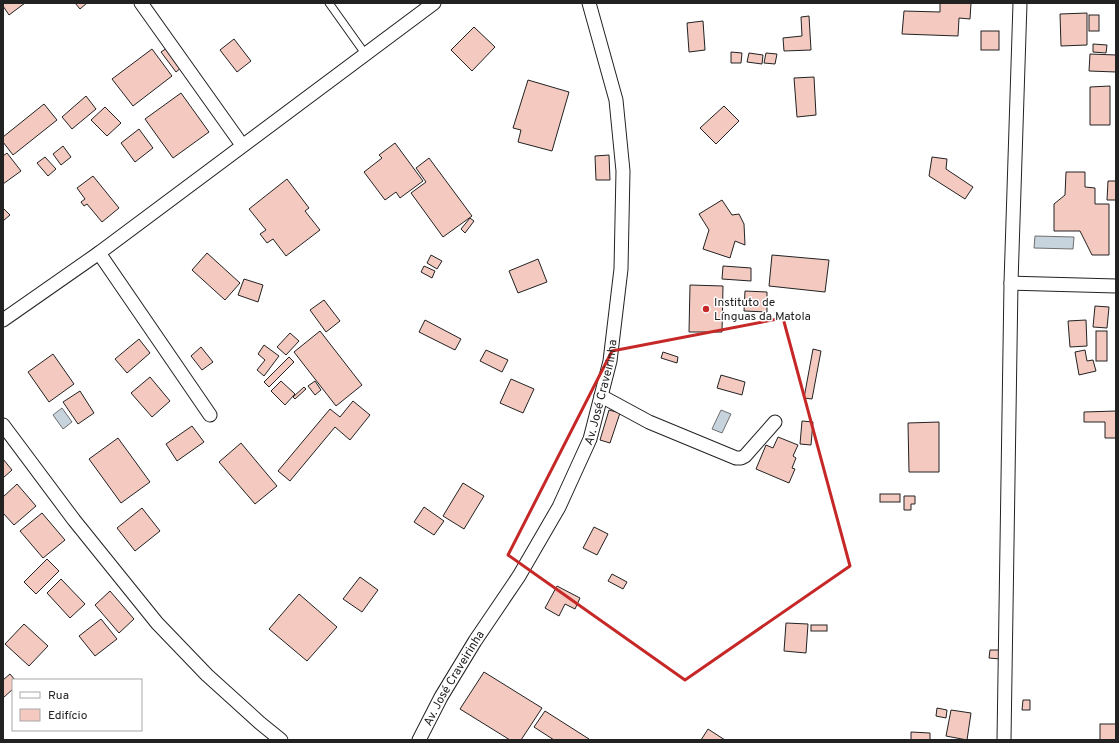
<svg xmlns="http://www.w3.org/2000/svg" width="1119" height="743" font-family="Overpass,sans-serif">
  <style>
    .water { fill: #c7d3dd; stroke: #6f6f6f }
    .building { fill: #f3c9c0; stroke: #222 }
    .lines { fill: none; stroke-linecap: round; stroke-linejoin: round }
    .lane-casing { stroke: #222; stroke-width: 9 }
    .street-casing { stroke: #222; stroke-width: 15 }
    .lane { stroke: #fff; stroke-width: 7 }
    .street { stroke: #fff; stroke-width: 13 }
    .marked { fill: none; stroke: #c62828; stroke-width: 3; stroke-linejoin: round }
    .poi-dot { fill: #c62828; stroke: #fff; stroke-width: 1.5 }
    .labels { text-anchor: middle; stroke-width: 3; stroke-linejoin: round; paint-order: stroke }
    .poi-label { font-size: 12px; fill: #222; stroke: #fff; text-anchor: start }
    .street-label { font-size: 12px; fill: #222; stroke: #fff }
  </style>
  <rect width="100%" height="100%" fill="#fff"/>
  <g class="water">
    <polygon points="1035,236 1074,237 1073,249 1034,248"/>
    <polygon points="62,408 72,422 63,429 53,415"/>
    <polygon points="721,410 731,414 722,433 712,429"/>
  </g>
  <g class="building">
    <polygon points="3,3 25,3 9,15 3,6"/>
    <polygon points="75,3 87,3 80,9"/>
    <polygon points="940,3 971,3 970,19 959,18 958,36 902,34 904,11 940,12"/>
    <polygon points="1087,13 1087,45 1061,46 1060,14"/>
    <rect x="1089" y="15" width="10" height="16"/>
    <polygon points="809,16 811,50 784,51 783,38 802,36 801,17"/>
    <polygon points="703,21 705,50 689,52 687,23"/>
    <polygon points="474,27 495,47 472,71 451,50"/>
    <rect x="981" y="31" width="18" height="19"/>
    <polygon points="234,39 251,61 237,72 220,50"/>
    <polygon points="1093,44 1107,45 1106,53 1093,52"/>
    <polygon points="167,48 182,67 176,72 161,52"/>
    <polygon points="152,49 172,76 133,106 112,79"/>
    <polygon points="731,52 742,53 741,63 731,63"/>
    <polygon points="749,53 763,55 762,64 747,62"/>
    <polygon points="766,53 777,54 775,64 764,63"/>
    <polygon points="1090,54 1116,55 1116,72 1089,71"/>
    <polygon points="814,77 816,115 797,117 794,78"/>
    <polygon points="528,80 569,92 552,151 518,142 521,130 513,128"/>
    <polygon points="1110,86 1110,125 1090,125 1090,87"/>
    <polygon points="181,93 209,132 173,158 145,119"/>
    <polygon points="86,96 96,109 72,129 62,117"/>
    <polygon points="44,104 57,120 13,155 3,142 3,137"/>
    <polygon points="724,106 739,121 716,144 700,128"/>
    <polygon points="105,107 121,123 107,136 91,120"/>
    <polygon points="139,129 153,148 135,162 121,143"/>
    <polygon points="395,143 423,181 400,198 396,192 385,200 364,172 382,158 379,155"/>
    <polygon points="63,146 71,157 61,165 53,154"/>
    <polygon points="7,153 21,171 3,184 3,156"/>
    <polygon points="609,155 610,180 596,180 595,156"/>
    <polygon points="45,157 56,169 48,176 37,163"/>
    <polygon points="932,157 947,159 946,169 973,187 965,199 929,176"/>
    <polygon points="429,158 472,216 443,237 411,193 426,182 416,168"/>
    <polygon points="1066,172 1085,172 1085,187 1095,188 1095,204 1109,204 1109,255 1092,255 1080,231 1054,231 1054,204 1065,195"/>
    <polygon points="93,176 119,208 102,222 87,204 84,206 81,202 85,199 77,188"/>
    <polygon points="287,179 309,208 305,211 320,230 286,256 273,239 267,243 260,234 266,230 249,209"/>
    <polygon points="1108,181 1116,181 1116,200 1107,200"/>
    <polygon points="722,200 732,215 739,214 744,224 745,245 735,241 730,258 703,249 709,230 699,214"/>
    <polygon points="3,208 10,215 3,221"/>
    <polygon points="470,218 474,221 465,233 461,229"/>
    <polygon points="207,253 240,283 225,300 192,270"/>
    <polygon points="431,255 442,261 437,269 427,263"/>
    <polygon points="772,255 829,260 825,292 769,286"/>
    <polygon points="538,259 547,282 518,293 509,271"/>
    <polygon points="424,266 435,271 432,278 421,272"/>
    <polygon points="723,266 751,268 751,281 722,279"/>
    <polygon points="244,279 263,285 258,302 238,295"/>
    <polygon points="690,285 723,286 722,332 689,332"/>
    <polygon points="745,291 767,292 767,312 744,311"/>
    <polygon points="324,300 340,321 326,332 310,310"/>
    <polygon points="1095,306 1109,307 1107,328 1093,327"/>
    <polygon points="425,320 461,339 455,350 419,332"/>
    <polygon points="1086,320 1087,346 1070,347 1068,321"/>
    <polygon points="320,331 362,385 336,406 294,352"/>
    <rect x="1096" y="331" width="11" height="30"/>
    <polygon points="290,333 299,341 286,355 277,347"/>
    <polygon points="139,339 150,353 127,373 115,359"/>
    <polygon points="264,345 279,356 264,376 257,370 265,360 258,354"/>
    <polygon points="201,347 213,362 202,370 191,356"/>
    <polygon points="813,349 821,351 812,399 804,398"/>
    <polygon points="486,350 508,360 502,372 480,361"/>
    <polygon points="1085,350 1087,361 1093,360 1096,371 1079,375 1075,352"/>
    <polygon points="663,352 678,357 677,363 661,358"/>
    <polygon points="53,354 74,384 49,402 28,372"/>
    <polygon points="289,357 294,362 269,387 264,382"/>
    <polygon points="721,375 745,382 742,395 717,388"/>
    <polygon points="150,377 170,401 152,417 131,393"/>
    <polygon points="511,379 534,389 523,413 500,403"/>
    <polygon points="281,381 295,394 285,405 271,391"/>
    <polygon points="315,381 321,390 315,395 308,386"/>
    <polygon points="304,387 306,389 295,399 293,397"/>
    <polygon points="80,391 94,413 78,424 63,402"/>
    <polygon points="353,401 370,415 350,440 335,427 290,481 278,471 330,409 340,417"/>
    <polygon points="609,410 620,413 610,443 600,440"/>
    <polygon points="1116,411 1116,438 1105,438 1105,422 1084,422 1084,412"/>
    <polygon points="802,421 813,422 811,445 800,444"/>
    <polygon points="939,422 939,472 909,472 908,423"/>
    <polygon points="192,426 204,442 177,461 166,444"/>
    <polygon points="778,437 798,445 793,456 796,458 792,468 795,469 789,483 756,469 766,445 773,448"/>
    <polygon points="118,438 150,482 121,503 89,459"/>
    <polygon points="241,443 277,486 255,504 219,462"/>
    <polygon points="3,459 12,470 3,478"/>
    <polygon points="463,483 484,496 464,529 443,516"/>
    <polygon points="17,484 36,506 14,525 3,513 3,497"/>
    <rect x="880" y="494" width="20" height="8"/>
    <polygon points="904,496 915,496 915,504 911,504 911,510 904,510"/>
    <polygon points="424,507 444,521 434,535 414,522"/>
    <polygon points="142,508 160,531 135,551 117,528"/>
    <polygon points="42,513 65,540 43,558 20,531"/>
    <polygon points="594,527 608,534 597,555 583,548"/>
    <polygon points="47,559 59,571 36,594 24,582"/>
    <polygon points="612,574 627,582 623,589 608,581"/>
    <polygon points="360,577 378,590 362,612 343,599"/>
    <polygon points="61,579 85,604 70,618 47,593"/>
    <polygon points="557,586 580,598 575,609 565,604 559,616 545,608"/>
    <polygon points="110,591 134,619 119,633 95,605"/>
    <polygon points="299,594 337,627 307,661 269,629"/>
    <polygon points="101,619 117,639 95,656 79,636"/>
    <polygon points="786,623 808,624 806,653 784,651"/>
    <polygon points="24,624 48,646 29,666 5,644"/>
    <rect x="811" y="625" width="16" height="6"/>
    <polygon points="990,650 1000,650 1000,659 989,658"/>
    <polygon points="484,672 542,708 521,740 510,740 460,709"/>
    <polygon points="10,674 15,680 13,680 13,689 3,698 3,680"/>
    <polygon points="1023,700 1030,700 1030,710 1022,710"/>
    <polygon points="937,708 947,710 946,718 936,716"/>
    <polygon points="951,710 971,713 967,740 946,736"/>
    <polygon points="545,711 589,739 588,740 554,740 534,727"/>
    <rect x="1100" y="724" width="16" height="16"/>
    <polygon points="708,729 725,740 701,740"/>
    <polygon points="911,732 930,733 930,740 911,740"/>
  </g>
  <g class="lines">
    <defs>
      <polyline id="lane" points="329,3 366,55"/>
      <g id="street">
        <polyline points="141,3 242,145"/>
        <polyline points="99,253 210,415"/>
        <polyline points="1011,283 1116,286"/>
        <polyline points="3,320 99,253 434,3"/>
        <polyline points="601,396 649,422 736,458 741,458 745,456 775,422"/>
        <polyline points="3,425 74,520 157,623 207,675 260,723 281,740"/>
        <path id="s1" d="M419,740L441,697L475,641L519,576L559,507L590,439L610,361L621,269L623,171L616,100L589,3"/>
        <polyline points="1004,740 1011,283 1020,3"/>
      </g>
    </defs>
    <use href="#lane" class="lane-casing"/>
    <use href="#street" class="street-casing"/>
    <use href="#lane" class="lane"/>
    <use href="#street" class="street"/>
  </g>
  <path class="marked" d="M783,318L850,566L685,680L508,555L612,351Z"/>
  <circle class="poi-dot" cx="706" cy="309" r="4"/>
  <g class="labels">
    <g class="poi-label">
      <text x="714" y="306">Instituto de<tspan x="714" dy="14">Línguas da Matola</tspan></text>
    </g>
    <g class="street-label">
      <text dy="4" stroke="none"><textPath href="#s1" startOffset="395">Av. José Craveirinha</textPath></text>
      <text dy="4" stroke="none"><textPath href="#s1" startOffset="71">Av. José Craveirinha</textPath></text>
    </g>
  </g>
  <rect width="1119" height="743" fill="none" stroke="#222222" stroke-width="8"/>
  <rect x="12" y="679" width="130" height="52" fill="#ffffff" stroke="#a7a7a7"/>
  <rect x="20" y="692" width="20" height="6" fill="#ffffff" stroke="#a7a7a7"/>
  <text x="48" y="699" font-size="12" fill="#222222">Rua</text>
  <rect x="20" y="709" width="20" height="12" fill="#f3c9c0" stroke="#a7a7a7"/>
  <text x="48" y="719" font-size="12" fill="#222222">Edifício</text>
</svg>
